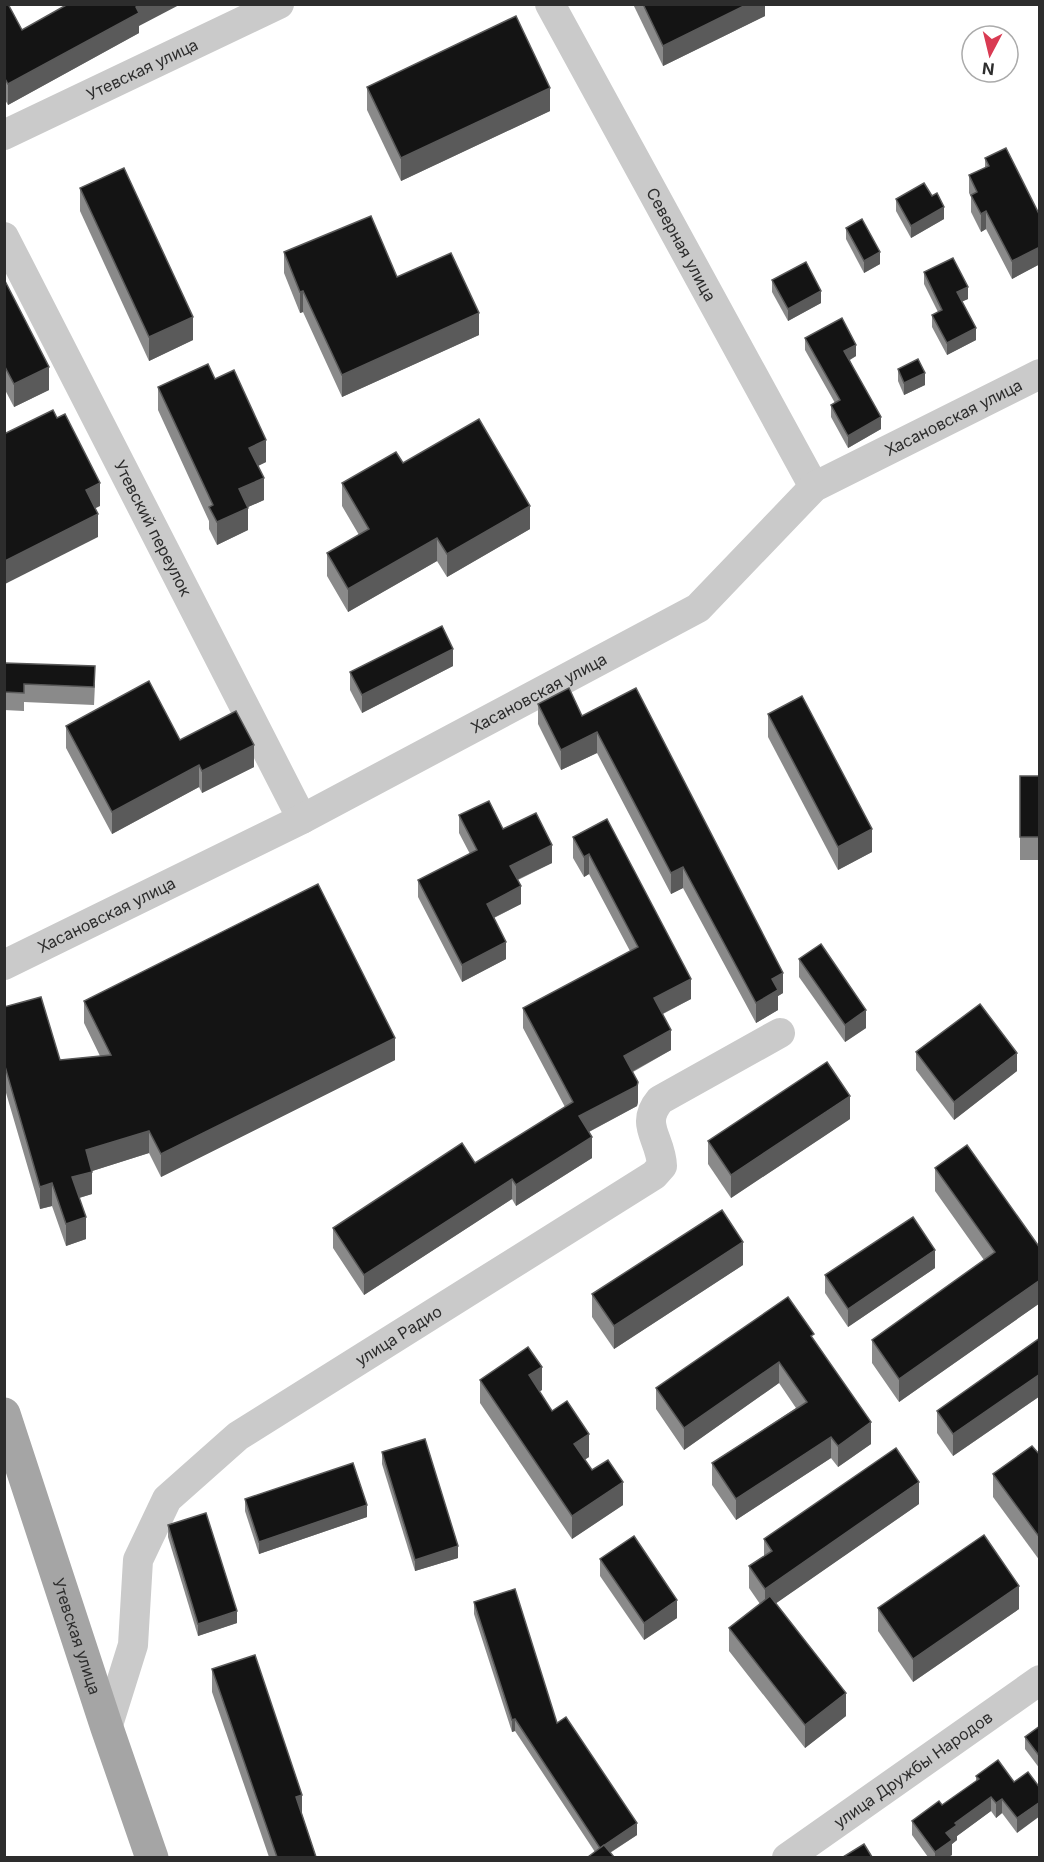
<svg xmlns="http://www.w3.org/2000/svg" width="1044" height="1862" font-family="Inter,sans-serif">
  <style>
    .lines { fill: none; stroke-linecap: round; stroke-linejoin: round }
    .minor { stroke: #cacaca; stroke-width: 30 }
    .major { stroke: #a5a5a5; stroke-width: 33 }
    .wall { fill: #8a8a8a }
    .shaded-wall { fill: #5a5a5a }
    .building { fill: #141414; stroke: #5a5a5a; stroke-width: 1.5 }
    .labels { text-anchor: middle; stroke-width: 6; stroke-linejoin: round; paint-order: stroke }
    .street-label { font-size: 16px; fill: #2d2d2d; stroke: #fff }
  </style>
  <rect width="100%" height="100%" fill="#fff"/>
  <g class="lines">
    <g class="minor">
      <path id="s1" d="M550,4L814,487"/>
      <path id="s2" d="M4,135L279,4"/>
      <path id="s3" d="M4,237L302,819"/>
      <path id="s4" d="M4,965L302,819L698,608L814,487L1040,374"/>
      <path id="s5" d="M107,1728L133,1645L138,1560L167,1499L238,1436L654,1175L662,1166C661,1138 639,1125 660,1100L780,1033"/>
      <path id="s6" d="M787,1858L1040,1680"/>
    </g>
    <path class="major" id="s7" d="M4,1414L107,1728L152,1858"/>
  </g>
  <g class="wall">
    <polygon points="4,4 22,30 139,26 139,33 8,105 4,98"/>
    <polygon points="633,4 765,4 765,16 663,66"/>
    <polygon points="367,87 550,111 401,181 367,110"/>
    <polygon points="985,158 1040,216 1040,264 1012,279 986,229 981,232 971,212 971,197 969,193 969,175 985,168"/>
    <polygon points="80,188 193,340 149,361 80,211"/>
    <polygon points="896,199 944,219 911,238 896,211"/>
    <polygon points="846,228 880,264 864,273 846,239"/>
    <polygon points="284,252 397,277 479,335 342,397 303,312 300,313 284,273"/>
    <polygon points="924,272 968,299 962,301 976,340 947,355 932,327 932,315 938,312 924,284"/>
    <polygon points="4,279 49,390 14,407 4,388"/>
    <polygon points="772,280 821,303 788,321 772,292"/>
    <polygon points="805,338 856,356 850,360 881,429 848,448 831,417 831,405 835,403 805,350"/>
    <polygon points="898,369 925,385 904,395 898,381"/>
    <polygon points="215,379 266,462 258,466 264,500 248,507 248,530 217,545 209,529 209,521 158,410 158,387"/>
    <polygon points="403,463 530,529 447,577 437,561 348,612 327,576 327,553 359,535 342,506 342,483"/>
    <polygon points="4,663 95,684 94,705 24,702 24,711 4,710"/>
    <polygon points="453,666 362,713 350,690 350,672"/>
    <polygon points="636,688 783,993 778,996 778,1010 756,1023 683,888 671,894 597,753 561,770 538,724 538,704 582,716"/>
    <polygon points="768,714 872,852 838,870 768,737"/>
    <polygon points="66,726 180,740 254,767 202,793 199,787 112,834 66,748"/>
    <rect x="1020" y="776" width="20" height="84"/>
    <polygon points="459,815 503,829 552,863 518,880 521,904 494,918 506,959 462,982 418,897 418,880 470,854 459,833"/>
    <polygon points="607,819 691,999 663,1014 671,1050 633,1072 638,1102 637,1106 589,1132 592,1158 516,1206 512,1199 364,1295 333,1248 333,1228 475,1163 565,1107 523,1028 523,1008 630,951 589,874 584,877 573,858 573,837"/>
    <polygon points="799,959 866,1028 845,1042 799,977"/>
    <polygon points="84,1001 395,1060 161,1177 149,1153 92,1171 92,1194 79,1198 86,1239 66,1246 52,1206 40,1209 4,1086 4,1007 60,1060 100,1056 84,1023"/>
    <polygon points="916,1052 1017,1071 954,1120 916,1070"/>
    <polygon points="850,1119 731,1198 708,1164 708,1141"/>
    <polygon points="935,1168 1040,1248 1040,1303 899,1402 872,1363 872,1340 984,1260 935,1191"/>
    <polygon points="743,1265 614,1349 592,1317 592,1294"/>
    <polygon points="935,1268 848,1327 825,1293 825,1275"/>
    <polygon points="1040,1338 1040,1396 953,1456 937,1433 937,1411"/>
    <polygon points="814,1340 871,1444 838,1467 831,1458 736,1520 712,1485 712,1463 796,1408 779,1383 684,1450 656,1409 656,1388"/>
    <polygon points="480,1380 542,1390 539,1391 552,1411 589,1457 585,1459 592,1470 623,1505 572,1539 480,1403"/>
    <polygon points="382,1452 458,1558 415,1571 382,1464"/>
    <polygon points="1040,1455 1040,1561 993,1497 993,1474"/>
    <polygon points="245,1499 367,1517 259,1554 245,1511"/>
    <polygon points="919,1504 776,1603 846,1716 805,1748 729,1651 729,1628 760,1604 749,1588 749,1566 764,1556 764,1539"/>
    <polygon points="168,1525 237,1623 198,1636 168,1537"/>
    <polygon points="600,1559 677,1618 644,1640 600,1576"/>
    <polygon points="474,1602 557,1723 637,1835 610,1853 595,1852 515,1731 512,1732 474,1614"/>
    <polygon points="878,1608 1019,1609 913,1682 878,1631"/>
    <polygon points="212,1669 302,1814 316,1857 269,1857 212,1692"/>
    <polygon points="1040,1726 1040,1769 1025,1749 1025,1737"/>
    <polygon points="1028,1772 1017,1833 1002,1813 996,1818 991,1811 957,1836 957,1840 952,1844 952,1855 948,1857 928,1857 912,1835 912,1821 942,1805 976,1782 976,1776 1014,1782"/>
  </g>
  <g class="shaded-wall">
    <polygon points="141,4 181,4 139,26 139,33 8,105 8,84"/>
    <polygon points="748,4 765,4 765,16 663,66 663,46"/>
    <polygon points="550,88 550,111 401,181 401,158"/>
    <polygon points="944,207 944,219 911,238 911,226"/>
    <polygon points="986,211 986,229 981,232 981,214"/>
    <polygon points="1040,247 1040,264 1012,279 1012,261"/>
    <polygon points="880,252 880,264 864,273 864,261"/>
    <polygon points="968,287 968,299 957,304 957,292"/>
    <polygon points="303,291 303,312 300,313 300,292"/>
    <polygon points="821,291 821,303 788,321 788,309"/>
    <polygon points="479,313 479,335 342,397 342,375"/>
    <polygon points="193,317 193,340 149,361 149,337"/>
    <polygon points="976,328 976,340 947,355 947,343"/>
    <polygon points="856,345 856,356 844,363 844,351"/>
    <polygon points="49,367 49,390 14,407 14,384"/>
    <polygon points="925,373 925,385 904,395 904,383"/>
    <polygon points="881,417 881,429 848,448 848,436"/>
    <polygon points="266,440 266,462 249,470 249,448"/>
    <polygon points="264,478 264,500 239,511 239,489"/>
    <polygon points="100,483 100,506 86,513 86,490"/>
    <polygon points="530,506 530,529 447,577 447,554"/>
    <polygon points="248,508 248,530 217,545 217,522"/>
    <polygon points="98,514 98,537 5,584 5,561"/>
    <polygon points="437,538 437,561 348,612 348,589"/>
    <polygon points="453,649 453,666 362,713 362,695"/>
    <polygon points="597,732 597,753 561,770 561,750"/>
    <polygon points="254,745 254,767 202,793 202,771"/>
    <polygon points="199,765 199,787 112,834 112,812"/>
    <polygon points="872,829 872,852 838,870 838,847"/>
    <polygon points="552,845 552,863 510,883 510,866"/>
    <polygon points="589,854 589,874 584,877 584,857"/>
    <polygon points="683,867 683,888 671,894 671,873"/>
    <polygon points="521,886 521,904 487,921 487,904"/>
    <polygon points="506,942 506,959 462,982 462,965"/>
    <polygon points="783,973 783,993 778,996 778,1010 756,1023 756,1003 772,979"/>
    <polygon points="691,979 691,999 654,1018 654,998"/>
    <polygon points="866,1010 866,1028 845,1042 845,1025"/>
    <polygon points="671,1030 671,1050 624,1076 624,1056"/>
    <polygon points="395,1038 395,1060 161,1177 161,1154"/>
    <polygon points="1017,1053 1017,1071 954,1120 954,1102"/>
    <polygon points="638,1082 638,1102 637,1106 579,1137 579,1116"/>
    <polygon points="850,1096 850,1119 731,1198 731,1175"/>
    <polygon points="149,1131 149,1153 86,1173 86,1150"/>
    <polygon points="592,1137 592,1158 516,1206 516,1185"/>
    <polygon points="92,1172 92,1194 72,1200 72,1177"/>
    <polygon points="512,1179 512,1199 364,1295 364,1275"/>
    <polygon points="52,1183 52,1206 40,1209 40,1187"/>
    <polygon points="86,1217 86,1239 66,1246 66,1224"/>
    <polygon points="743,1242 743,1265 614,1349 614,1326"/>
    <polygon points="935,1250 935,1268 848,1327 848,1309"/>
    <polygon points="1040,1280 1040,1303 899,1402 899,1379"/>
    <polygon points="779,1362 779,1383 684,1450 684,1428"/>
    <polygon points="542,1367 542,1390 529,1398 529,1375"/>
    <polygon points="1040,1374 1040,1396 953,1456 953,1434"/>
    <polygon points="871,1422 871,1444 838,1467 838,1446"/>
    <polygon points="589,1434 589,1457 574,1467 574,1444"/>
    <polygon points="831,1437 831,1458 736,1520 736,1499"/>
    <polygon points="623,1482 623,1505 572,1539 572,1516"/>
    <polygon points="919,1482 919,1504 765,1611 765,1589"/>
    <polygon points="367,1505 367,1517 259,1554 259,1542"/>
    <polygon points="458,1546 458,1558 415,1571 415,1560"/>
    <polygon points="1019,1586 1019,1609 913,1682 913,1659"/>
    <polygon points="677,1600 677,1618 644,1640 644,1623"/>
    <polygon points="237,1611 237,1623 198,1636 198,1624"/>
    <polygon points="846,1693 846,1716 805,1748 805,1725"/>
    <polygon points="515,1719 515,1731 512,1732 512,1720"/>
    <polygon points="302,1795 302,1818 296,1797"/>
    <polygon points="991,1797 991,1811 957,1836 957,1840 952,1844 952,1855 948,1857 935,1857 935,1852 946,1833 955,1823"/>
    <polygon points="1002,1799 1002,1813 996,1818 996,1803"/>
    <polygon points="1040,1802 1040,1816 1017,1833 1017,1818"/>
    <polygon points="637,1823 637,1835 603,1857 600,1848"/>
  </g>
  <g class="building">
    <polygon points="4,4 8,4 22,30 68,4 141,4 136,7 139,13 8,84 4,77"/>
    <polygon points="643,4 748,4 663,46"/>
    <polygon points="516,16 550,88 401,158 367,87"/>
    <polygon points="1006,148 1040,216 1040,247 1012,261 986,211 981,214 971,195 977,192 969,175 989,166 985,158"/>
    <polygon points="124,168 193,317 149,337 80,188"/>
    <polygon points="924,183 932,196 937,193 944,207 911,226 896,199"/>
    <polygon points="371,216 397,277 451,253 479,313 342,375 303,291 300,292 284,252"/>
    <polygon points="862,219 880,252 864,261 846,228"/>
    <polygon points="953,258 968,287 957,292 976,328 947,343 932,315 942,310 924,272"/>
    <polygon points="806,262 821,291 788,309 772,280"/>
    <polygon points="4,279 49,367 14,384 4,365"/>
    <polygon points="842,318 856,345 844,351 881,417 848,436 831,405 840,400 805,338"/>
    <polygon points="918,359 925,373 904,383 898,369"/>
    <polygon points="208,364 215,379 234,370 266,440 249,448 264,478 239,489 248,508 217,522 209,507 213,505 158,387"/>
    <polygon points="53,410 57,418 65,414 100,483 86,490 98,514 5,561 4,434"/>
    <polygon points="479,419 530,506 447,554 437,538 348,589 327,553 369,529 342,483 396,452 403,463"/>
    <polygon points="442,626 453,649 362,695 350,672"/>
    <polygon points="4,663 95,666 94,687 24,684 24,693 4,692"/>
    <polygon points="149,681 180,740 236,711 254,745 202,771 199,765 112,812 66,726"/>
    <polygon points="569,688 582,716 636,688 783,973 772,979 778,990 756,1003 683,867 671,873 597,732 561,750 538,704"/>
    <polygon points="802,696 872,829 838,847 768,714"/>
    <rect x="1020" y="776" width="20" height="61"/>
    <polygon points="489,801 503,829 536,813 552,845 510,866 521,886 487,904 506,942 462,965 418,880 477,850 459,815"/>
    <polygon points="607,819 691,979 654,998 671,1030 624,1056 638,1082 637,1086 579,1116 592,1137 516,1185 512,1179 364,1275 333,1228 462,1143 475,1163 573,1102 523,1008 638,947 589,854 584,857 573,837"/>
    <polygon points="318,884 395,1038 161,1154 149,1131 86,1150 92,1172 72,1177 86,1217 66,1224 52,1183 40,1187 4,1063 4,1007 41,997 60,1060 111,1055 84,1001"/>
    <polygon points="821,944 866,1010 845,1025 799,959"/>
    <polygon points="980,1004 1017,1053 954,1102 916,1052"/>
    <polygon points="827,1062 850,1096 731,1175 708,1141"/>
    <polygon points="967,1145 1040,1248 1040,1280 899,1379 872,1340 995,1252 935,1168"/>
    <polygon points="722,1210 743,1242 614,1326 592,1294"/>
    <polygon points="913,1217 935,1250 848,1309 825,1275"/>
    <polygon points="788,1297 814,1334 811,1336 871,1422 838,1446 831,1437 736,1499 712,1463 807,1402 779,1362 684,1428 656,1388"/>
    <polygon points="1040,1338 1040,1374 953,1434 937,1411"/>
    <polygon points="528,1347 542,1367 529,1375 552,1411 567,1401 589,1434 574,1444 592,1470 608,1460 623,1482 572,1516 480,1380"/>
    <polygon points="425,1439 458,1546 415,1560 382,1452"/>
    <polygon points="1032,1446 1040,1455 1040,1538 993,1474"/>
    <polygon points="896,1448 919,1482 765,1589 749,1566 772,1551 764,1539"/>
    <polygon points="353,1463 367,1505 259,1542 245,1499"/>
    <polygon points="206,1513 237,1611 198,1624 168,1525"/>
    <polygon points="984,1535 1019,1586 913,1659 878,1608"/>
    <polygon points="634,1536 677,1600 644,1623 600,1559"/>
    <polygon points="515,1589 557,1723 566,1717 637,1823 600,1848 515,1719 512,1720 474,1602"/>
    <polygon points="770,1596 846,1693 805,1725 729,1628"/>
    <polygon points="255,1655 302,1795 296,1797 316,1857 277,1857 212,1669"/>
    <polygon points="1040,1726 1040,1757 1025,1737"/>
    <polygon points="998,1760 1014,1782 1028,1772 1040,1788 1040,1802 1017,1818 1002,1799 996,1803 991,1797 955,1823 957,1825 946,1833 952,1840 935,1852 912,1821 939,1801 942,1805 979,1779 976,1776"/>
    <polygon points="864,1844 872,1857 843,1857"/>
    <polygon points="604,1845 614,1857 588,1857"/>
  </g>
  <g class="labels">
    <g class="street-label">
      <text dy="6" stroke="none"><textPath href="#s2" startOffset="153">Утевская улица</textPath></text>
      <text dy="6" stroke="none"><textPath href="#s1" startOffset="274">Северная улица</textPath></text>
      <text dy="6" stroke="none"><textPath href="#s4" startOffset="1104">Хасановская улица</textPath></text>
      <text dy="6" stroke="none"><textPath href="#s3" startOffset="327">Утевский переулок</textPath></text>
      <text dy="6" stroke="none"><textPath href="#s4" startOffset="600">Хасановская улица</textPath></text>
      <text dy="6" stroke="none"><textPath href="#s4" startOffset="114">Хасановская улица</textPath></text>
      <text dy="6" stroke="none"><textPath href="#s5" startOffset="524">улица Радио</textPath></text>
      <text dy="6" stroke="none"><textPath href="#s7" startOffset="234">Утевская улица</textPath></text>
      <text dy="6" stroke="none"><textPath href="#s6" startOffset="154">улица Дружбы Народов</textPath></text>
    </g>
  </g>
  <rect width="1044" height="1862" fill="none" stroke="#2d2d2d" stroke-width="12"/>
  <g transform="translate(990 54) rotate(187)"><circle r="28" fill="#ffffff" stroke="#ababab" stroke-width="1.5"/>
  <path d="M0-4.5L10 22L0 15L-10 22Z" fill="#d93a52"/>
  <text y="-9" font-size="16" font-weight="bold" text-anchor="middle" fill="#2d2d2d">N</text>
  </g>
</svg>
